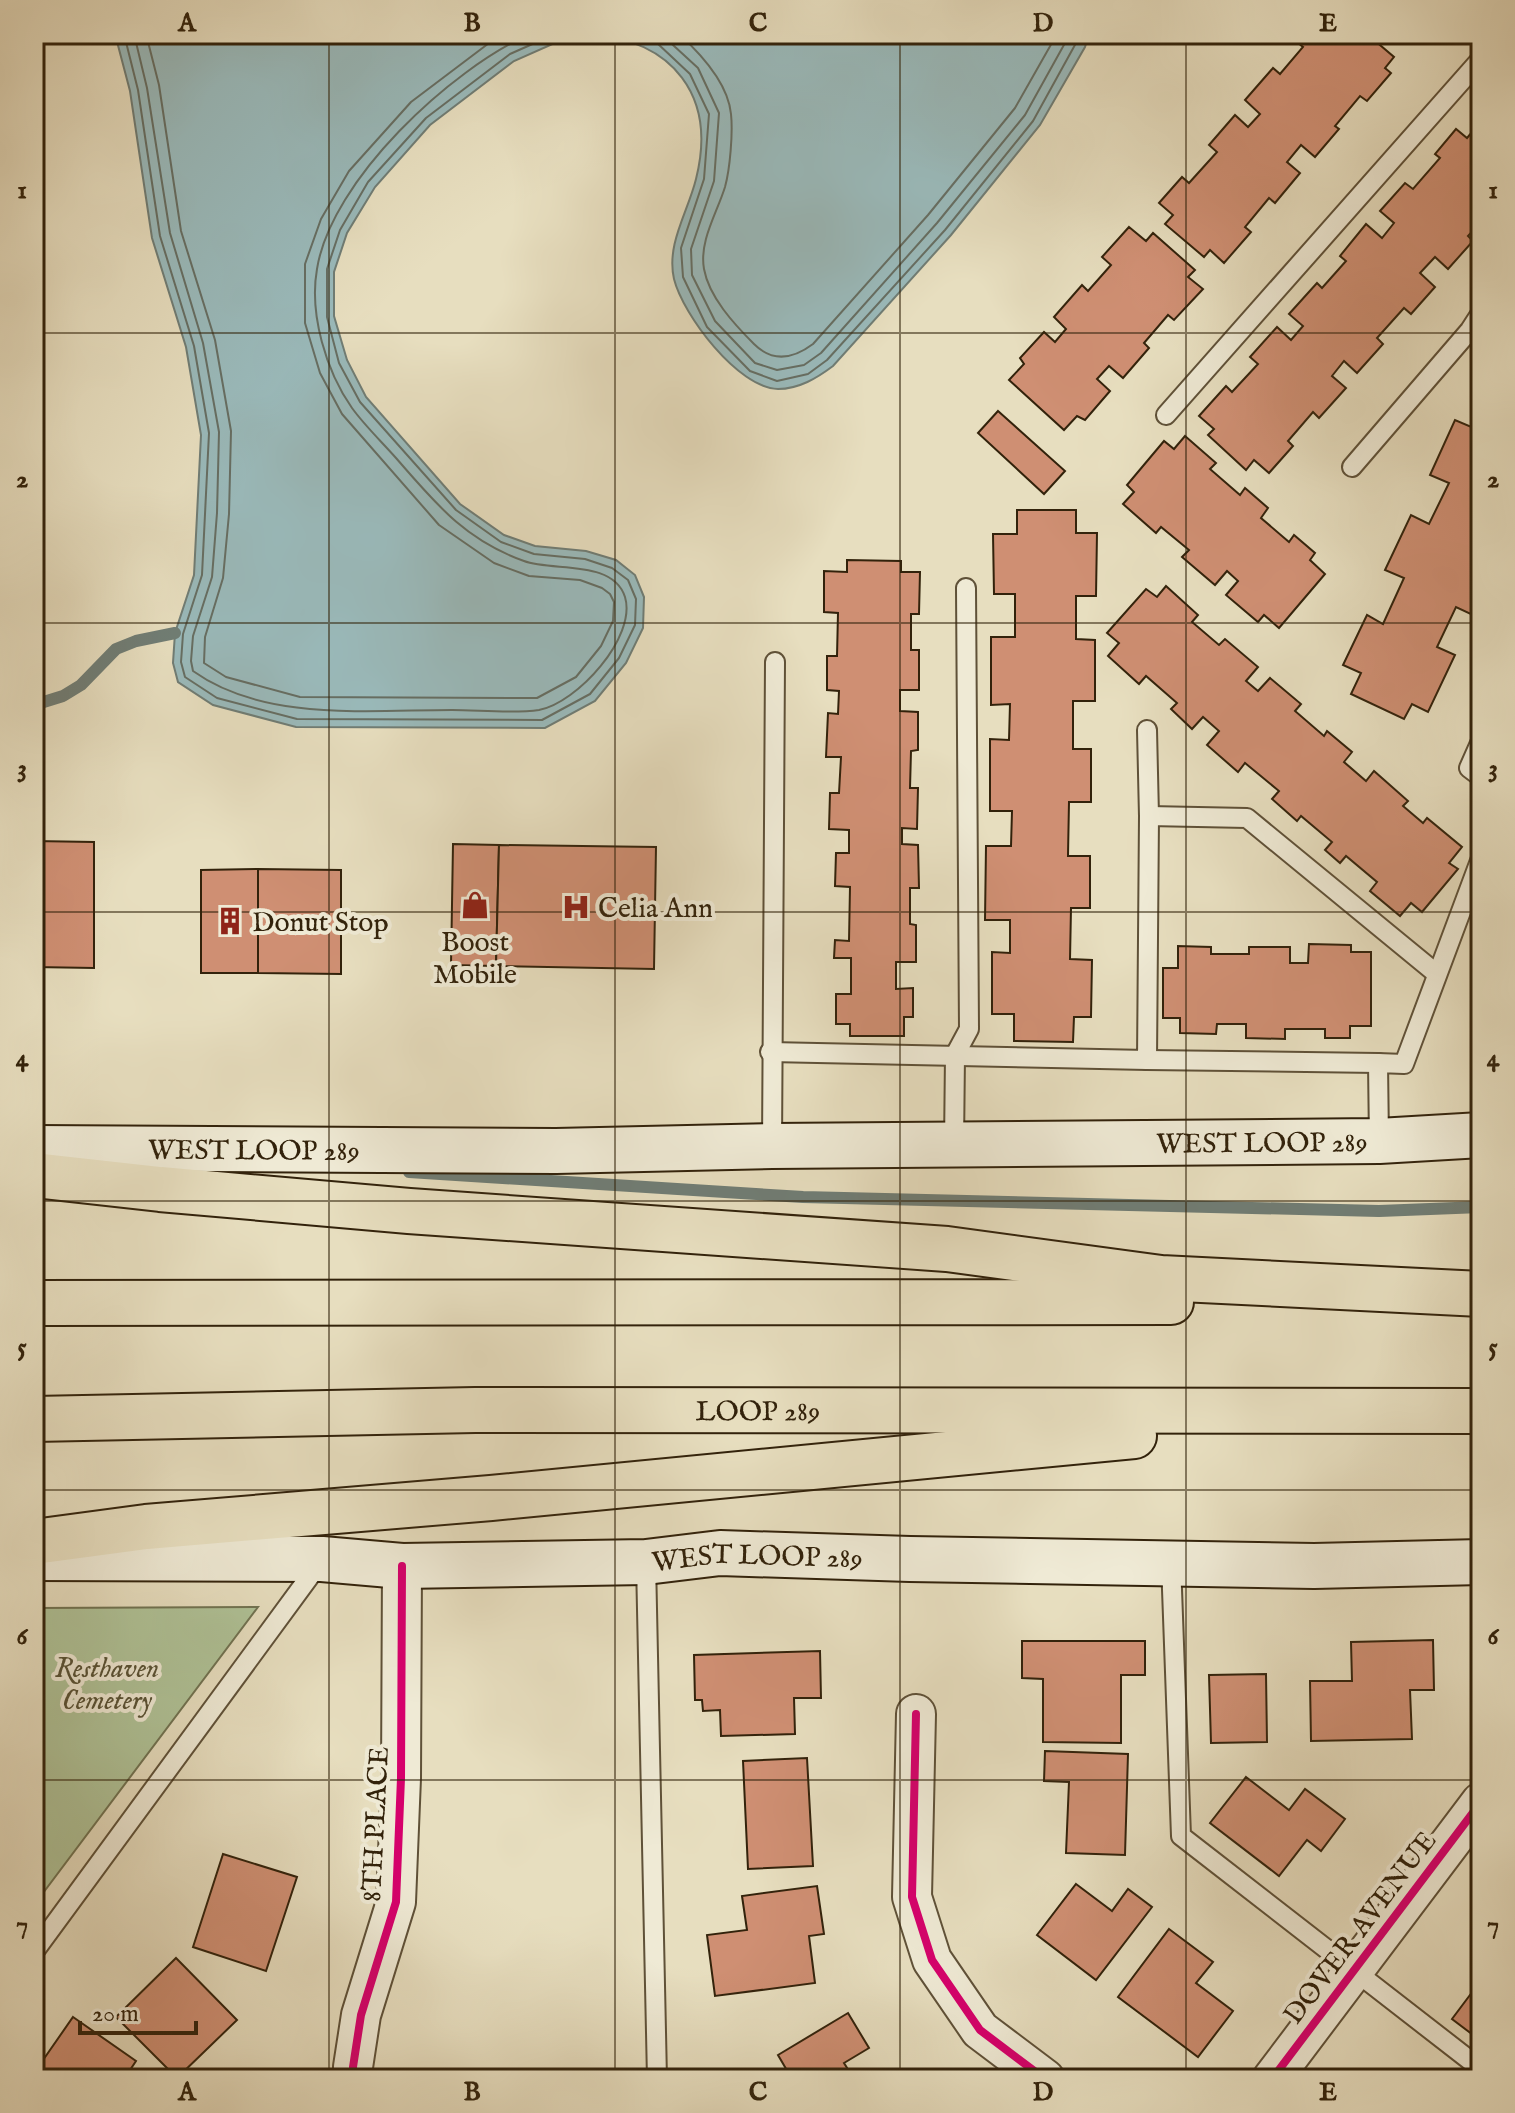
<svg xmlns="http://www.w3.org/2000/svg" width="1515" height="2113" font-family="'IM FELL English',serif">
  <style>
    .green { fill: #afc297; stroke: #707251; stroke-width: 2 }
    .water { fill: #9ababb; stroke: #707d75; stroke-width: 2 }
    .lines { fill: none; stroke-linecap: round; stroke-linejoin: round }
    .shore { stroke: #666e63; stroke-width: 2 }
    .stream { stroke: #707d75; stroke-width: 12 }
    .building { fill: #cf8f73; stroke: #32220b; stroke-width: 2 }
    .service-casing { stroke: #5f5138; stroke-width: 22 }
    .minor-casing { stroke: #5f5138; stroke-width: 42 }
    .secondary-casing { stroke: #32220b; stroke-width: 48 }
    .motorway-casing { stroke: #32220b; stroke-width: 48 }
    .service { stroke: #efead5; stroke-width: 18 }
    .minor { stroke: #efead5; stroke-width: 38 }
    .secondary { stroke: #efead5; stroke-width: 44 }
    .motorway { stroke: #e7debf; stroke-width: 44 }
    .cycleway-casing { stroke: #efead5; stroke-width: 13 }
    .cycleway { stroke: #d6006c; stroke-width: 8 }
    .grid { fill: none; stroke: #32220b; stroke-width: 2; stroke-opacity: 0.55 }
    .labels { text-anchor: middle; stroke-width: 8; stroke-linejoin: round; paint-order: stroke }
    .poi-label { font-size: 28px; fill: #32220b; stroke: #efead5; text-anchor: start }
    .street-label { font-size: 28px; fill: #32220b; stroke: #efead5 }
    .park-label { font-size: 28px; font-style: italic; fill: #585235; stroke: #efead5 }
    .neatline { fill: none; stroke: #32220b; stroke-width: 3 }
    .grid-label { font-size: 26px; text-anchor: middle; font-weight: bold; fill: #32220b }
  </style>
  <rect width="100%" height="100%" fill="#e7debf"/>
  <filter id="stains"><feTurbulence type="fractalNoise" baseFrequency=".0025" numOctaves="4"/><feColorMatrix values="0 0 0 0 .2 0 0 0 0 .09 0 0 0 0 .02 0 0 0 .5 -.17"/></filter>
  <radialGradient id="worn" r=".72"><stop offset=".6" stop-color="#630" stop-opacity="0"/><stop offset="1" stop-color="#630" stop-opacity=".3"/></radialGradient>
  <polygon class="green" points="258,1607 34,1905 34,1608"/>
  <g class="water">
    <polygon points="115,34 575,34 514,61 430,125 375,187 347,233 334,272 334,316 347,360 366,397 460,504 504,535 535,546 586,551 616,560 635,575 644,597 643,628 626,663 595,701 545,728 296,727 213,705 178,682 173,663 175,633 194,575 201,435 186,347 152,238 130,91"/>
    <path d="M589,34H1089L1085,47L1040,125L951,235L833,366C817,378 799,389 778,389C738,388 683,315 674,279C666,244 688,212 696,179C717,96 673,40 589,34Z"/>
  </g>
  <g class="lines">
    <g class="shore">
      <polyline points="124,34 138,90 160,236 194,346 209,433 202,575 183,634 181,662 185,677 217,698 297,719 542,720 590,694 619,658 635,625 636,599 628,580 612,568 585,559 534,554 501,542 456,510 360,402 339,363 327,317 327,269 340,230 368,182 426,118 510,54 555,34"/>
      <path d="M134,34L147,88L170,233L203,343L219,432L217,513L212,577L193,636L191,661L193,671C264,722 369,710 452,710C478,710 513,714 539,710C577,703 637,637 625,597C613,559 553,572 524,561C465,540 436,504 396,458C382,442 365,426 352,408C326,371 309,314 317,269C331,180 451,69 530,34"/>
      <polyline points="146,34 159,85 181,231 215,340 231,431 229,514 223,578 205,637 204,663 226,677 300,697 537,698 576,677 601,646 613,621 614,602 610,594 602,588 580,580 529,576 494,563 439,525 342,414 320,373 305,323 305,264 321,219 349,171 411,102 501,34"/>
      <polyline points="633,34 657,43 690,74 709,114 704,179 681,248 683,277 707,327 750,371 777,381 808,374 827,360 945,230 1033,121 1081,34"/>
      <polyline points="661,34 698,68 719,113 714,181 691,249 692,275 715,321 755,363 777,370 804,365 821,353 937,223 1025,115 1070,34"/>
      <path d="M679,34C701,54 728,83 731,114C733,133 730,169 725,187C717,213 699,241 704,269C709,297 734,324 754,344C773,363 793,359 813,344L928,215L1015,108L1057,34"/>
    </g>
    <g class="stream">
      <polyline points="34,705 63,696 81,685 116,649 136,641 175,633"/>
      <polyline points="409,1172 803,1197 1379,1211 1481,1207"/>
    </g>
  </g>
  <g class="building">
    <polygon points="1306,34 1367,34 1394,57 1385,68 1391,73 1367,101 1360,96 1335,126 1339,129 1315,157 1301,145 1287,162 1300,173 1275,203 1269,198 1245,227 1251,232 1224,263 1210,250 1204,257 1165,224 1173,215 1159,203 1182,177 1189,183 1217,152 1209,145 1235,115 1248,127 1260,114 1245,100 1273,68 1280,74 1303,47 1298,43"/>
    <polygon points="1479,124 1481,222 1468,236 1473,241 1448,269 1435,257 1420,273 1435,287 1411,314 1404,308 1377,338 1383,344 1357,373 1344,361 1332,376 1346,388 1319,418 1313,412 1288,441 1293,446 1269,473 1254,460 1246,470 1208,435 1214,429 1199,416 1226,386 1232,392 1258,364 1250,357 1277,327 1291,340 1303,326 1289,314 1317,283 1322,288 1346,261 1340,256 1366,224 1382,238 1394,223 1380,211 1405,183 1413,189 1440,158 1435,154 1456,129 1467,138"/>
    <polygon points="1129,227 1146,241 1153,233 1195,270 1188,277 1203,289 1174,320 1168,315 1144,343 1149,348 1123,378 1109,366 1097,379 1110,391 1085,420 1077,416 1064,430 1009,380 1024,364 1020,358 1044,332 1055,342 1066,329 1054,317 1082,285 1088,291 1111,265 1102,257"/>
    <polygon points="998,411 1065,471 1044,494 978,433"/>
    <polygon points="1481,419 1481,604 1475,616 1456,607 1437,647 1455,655 1428,712 1412,704 1404,719 1351,694 1361,673 1343,665 1367,615 1383,624 1404,578 1385,570 1411,515 1429,524 1449,483 1430,475 1455,420 1476,429"/>
    <polygon points="1185,436 1216,463 1210,469 1240,495 1245,488 1268,508 1261,518 1289,542 1294,535 1315,553 1310,560 1325,574 1279,628 1264,615 1258,622 1226,595 1238,581 1227,571 1215,585 1182,557 1189,550 1161,527 1156,533 1123,504 1134,492 1127,485 1164,441 1174,449"/>
    <polygon points="1017,510 1076,510 1076,533 1097,533 1096,596 1076,596 1076,639 1095,640 1095,701 1073,701 1073,749 1091,749 1091,802 1069,802 1068,856 1090,856 1090,908 1071,908 1070,959 1092,960 1091,1017 1074,1017 1073,1042 1014,1041 1014,1014 992,1014 992,952 1010,953 1010,920 985,920 986,846 1011,846 1012,811 990,811 990,739 1009,740 1010,704 991,705 991,637 1015,637 1015,594 994,594 993,534 1017,534"/>
    <polygon points="847,560 901,561 901,572 920,572 919,614 911,614 911,650 919,650 919,690 900,690 900,711 918,712 918,750 911,751 910,788 918,788 917,829 902,828 902,844 918,845 919,888 910,888 910,924 916,925 916,962 896,962 896,989 913,988 913,1017 904,1017 904,1036 850,1036 850,1024 836,1024 836,994 851,994 851,958 834,958 835,940 849,941 850,887 835,886 836,853 849,853 849,830 829,829 830,793 839,793 841,757 826,757 828,713 838,714 839,691 827,690 827,656 837,656 838,613 824,612 824,571 847,572"/>
    <polygon points="1166,586 1198,615 1192,622 1219,645 1225,639 1258,667 1246,681 1258,691 1270,678 1301,704 1295,711 1324,736 1327,731 1352,752 1344,762 1366,781 1374,771 1408,801 1403,806 1423,823 1427,818 1462,847 1449,863 1458,869 1422,912 1411,903 1400,916 1370,891 1377,882 1346,856 1340,863 1325,850 1332,842 1301,816 1297,821 1272,799 1279,791 1245,763 1238,772 1207,745 1219,731 1203,717 1192,729 1171,709 1177,703 1146,676 1139,684 1108,656 1119,643 1107,633 1146,589 1157,597"/>
    <polygon points="34,841 94,842 94,968 34,967"/>
    <polygon points="453,844 499,845 496,966 451,965"/>
    <polygon points="499,845 656,847 654,969 496,966"/>
    <polygon points="258,869 258,973 201,973 201,870"/>
    <polygon points="258,869 341,870 341,974 258,973"/>
    <polygon points="1309,944 1351,945 1351,952 1371,952 1371,1026 1350,1026 1350,1038 1325,1038 1325,1029 1285,1029 1285,1039 1246,1038 1246,1024 1217,1024 1216,1034 1180,1033 1180,1018 1163,1018 1163,968 1178,968 1178,946 1211,947 1211,954 1249,954 1249,947 1290,947 1290,963 1308,963"/>
    <polygon points="1433,1640 1434,1690 1410,1690 1412,1739 1311,1741 1310,1681 1352,1681 1351,1642"/>
    <polygon points="1022,1641 1145,1641 1145,1675 1121,1675 1121,1743 1043,1742 1043,1679 1022,1678"/>
    <polygon points="820,1651 821,1698 794,1698 795,1734 721,1736 720,1710 703,1711 702,1700 695,1700 694,1655"/>
    <polygon points="1266,1674 1267,1742 1211,1743 1209,1675"/>
    <polygon points="1045,1751 1128,1754 1125,1855 1066,1853 1069,1782 1044,1781"/>
    <polygon points="807,1758 813,1866 748,1869 743,1761"/>
    <polygon points="1246,1777 1289,1810 1305,1789 1345,1819 1321,1851 1307,1840 1279,1876 1210,1823"/>
    <polygon points="223,1854 297,1877 266,1971 193,1947"/>
    <polygon points="1076,1884 1112,1911 1128,1889 1152,1907 1096,1980 1037,1935"/>
    <polygon points="817,1886 824,1934 809,1936 815,1983 715,1996 707,1935 747,1930 742,1896"/>
    <polygon points="1169,1929 1213,1962 1196,1983 1233,2011 1198,2057 1118,1997"/>
    <polygon points="176,1958 237,2020 177,2078 116,2017"/>
    <polygon points="1479,1983 1481,1985 1481,2041 1452,2019"/>
    <polygon points="848,2013 869,2048 844,2063 854,2079 792,2079 778,2055"/>
    <polygon points="73,2017 136,2061 124,2079 34,2079 34,2073"/>
  </g>
  <g class="lines">
    <defs>
      <g id="service">
        <polyline points="1166,415 1481,59"/>
        <polyline points="1352,467 1470,330 1481,313"/>
        <polyline points="1147,730 1149,816"/>
        <polyline points="1481,741 1469,768 1481,777"/>
        <polyline points="770,1052 1147,1060 1149,816 1247,818 1437,974"/>
        <polyline points="1147,1060 1378,1063"/>
        <polyline points="1379,1141 1378,1063 1404,1064 1481,858"/>
        <polyline points="954,1145 955,1055 969,1029 966,588"/>
        <polyline points="772,1146 775,662"/>
        <polyline points="646,1562 657,2079"/>
        <polyline points="1171,1562 1181,1836 1481,2069"/>
        <polyline points="34,1952 321,1561"/>
      </g>
      <g id="minor">
        <polyline points="916,1714 912,1897 932,1960 980,2030 1045,2079"/>
        <polyline points="354,2079 353,2067 361,2015 396,1902 401,1778 402,1566"/>
        <polyline points="1272,2079 1481,1802"/>
      </g>
      <g id="secondary">
        <path id="s1" d="M34,1148L556,1151L772,1146L1379,1141L1481,1135"/>
        <path id="s2" d="M34,1558L322,1559L402,1566L646,1562L720,1553L910,1559L1314,1566L1481,1562"/>
      </g>
      <g id="motorway">
        <polyline points="34,1175 160,1189 409,1211 947,1249 1161,1278 1481,1294"/>
        <polyline points="34,1303 1171,1302"/>
        <path id="s3" d="M34,1419L475,1410L1481,1411"/>
        <polyline points="34,1542 146,1527 491,1498 1134,1436"/>
      </g>
    </defs>
    <use href="#service" class="service-casing"/>
    <use href="#minor" class="minor-casing"/>
    <use href="#secondary" class="secondary-casing"/>
    <use href="#motorway" class="motorway-casing"/>
    <use href="#service" class="service"/>
    <use href="#minor" class="minor"/>
    <use href="#secondary" class="secondary"/>
    <use href="#motorway" class="motorway"/>
    <defs>
      <g id="cycleway">
        <polyline points="916,1714 912,1897 932,1960 980,2030 1045,2079"/>
        <polyline points="354,2079 353,2067 361,2015 396,1902 401,1778 402,1566"/>
        <polyline points="1272,2079 1481,1802"/>
      </g>
    </defs>
    <use href="#cycleway" class="cycleway-casing"/>
    <use href="#cycleway" class="cycleway"/>
  </g>
  <path class="grid" d="M329,34V2079M615,34V2079M900,34V2079M1186,34V2079M34,333H1481M34,623H1481M34,912H1481M34,1201H1481M34,1490H1481M34,1780H1481"/>
  <defs>
    <symbol id="shop-bare" viewBox="-9 -9 18 18"><path d="M-5-2.5h2.3a2.7 3.5 0 0 1 5.4 0H5L5.5 6h-11ZM-1.5-2.5h3a1.5 2.3 0 0 0-3 0Z" fill="#8f2418" stroke="#efead5" stroke-width="2.5" paint-order="stroke"/></symbol>
    <symbol id="hospital-bare" viewBox="-9 -9 18 18"><path d="M-5-5h3v3.5h4V-5h3V5h-3V1.5h-4V5h-3Z" fill="#8f2418" stroke="#efead5" stroke-width="2.5" paint-order="stroke"/></symbol>
    <symbol id="building-bare" viewBox="-9 -9 18 18"><path d="M-4-6H4V6H1V3H-1V6H-4ZM-2.5-4.3h1.7v1.8h-1.7ZM.8-4.3h1.7v1.8H.8ZM-2.5-1h1.7V.8h-1.7ZM.8-1h1.7V.8H.8Z" fill="#8f2418" stroke="#efead5" stroke-width="2.5" paint-order="stroke"/></symbol>
  </defs>
  <g fill-rule="evenodd">
    <use href="#shop-bare" x="455" y="885" width="40" height="40"/>
    <use href="#hospital-bare" x="556" y="887" width="40" height="40"/>
    <use href="#building-bare" x="210" y="901" width="40" height="40"/>
  </g>
  <g class="labels">
    <g class="poi-label">
      <text x="598" y="917">Celia Ann</text>
      <text x="252" y="931">Donut Stop</text>
      <text x="475" y="951" text-anchor="middle">Boost<tspan x="475" dy="32">Mobile</tspan></text>
    </g>
    <g class="street-label">
      <text dy="10" stroke="none"><textPath href="#s1" startOffset="1228">WEST LOOP 289</textPath></text>
      <text dy="10" stroke="none"><textPath href="#s1" startOffset="220">WEST LOOP 289</textPath></text>
      <text dy="10" stroke="none"><textPath href="#s3" startOffset="724">LOOP 289</textPath></text>
      <text dy="10" stroke="none"><textPath href="#s2" startOffset="724">WEST LOOP 289</textPath></text>
      <text transform="translate(374 1824) rotate(-87)" y="10">8TH PLACE</text>
      <text transform="translate(1359 1927) rotate(-53)" y="10">DOVER AVENUE</text>
    </g>
    <g class="park-label">
      <text x="107" y="1677">Resthaven<tspan x="107" dy="32">Cemetery</tspan></text>
    </g>
  </g>
  <rect width="1515" height="2113" fill="none" stroke="#e7debf" stroke-width="88"/>
  <path d="M80 2021v12h116v-12" fill="none" stroke="#32220b" stroke-width="4"/>
  <text x="92" y="2021" font-size="24" fill="#32220b" stroke="#efead5" stroke-width="6" paint-order="stroke">20 m</text>
  <rect x="44" y="44" width="1427" height="2025" class="neatline"/>
  <g class="grid-label">
    <text x="187" y="31">A</text>
    <text x="472" y="31">B</text>
    <text x="758" y="31">C</text>
    <text x="1043" y="31">D</text>
    <text x="1328" y="31">E</text>
    <text x="22" y="198">1</text>
    <text x="1493" y="198">1</text>
    <text x="22" y="487">2</text>
    <text x="1493" y="487">2</text>
    <text x="22" y="776">3</text>
    <text x="1493" y="776">3</text>
    <text x="22" y="1066">4</text>
    <text x="1493" y="1066">4</text>
    <text x="22" y="1355">5</text>
    <text x="1493" y="1355">5</text>
    <text x="22" y="1644">6</text>
    <text x="1493" y="1644">6</text>
    <text x="22" y="1933">7</text>
    <text x="1493" y="1933">7</text>
    <text x="187" y="2100">A</text>
    <text x="472" y="2100">B</text>
    <text x="758" y="2100">C</text>
    <text x="1043" y="2100">D</text>
    <text x="1328" y="2100">E</text>
  </g>
  <rect width="100%" height="100%" filter="url(#stains)"/>
  <rect width="100%" height="100%" fill="url(#worn)"/>
</svg>
